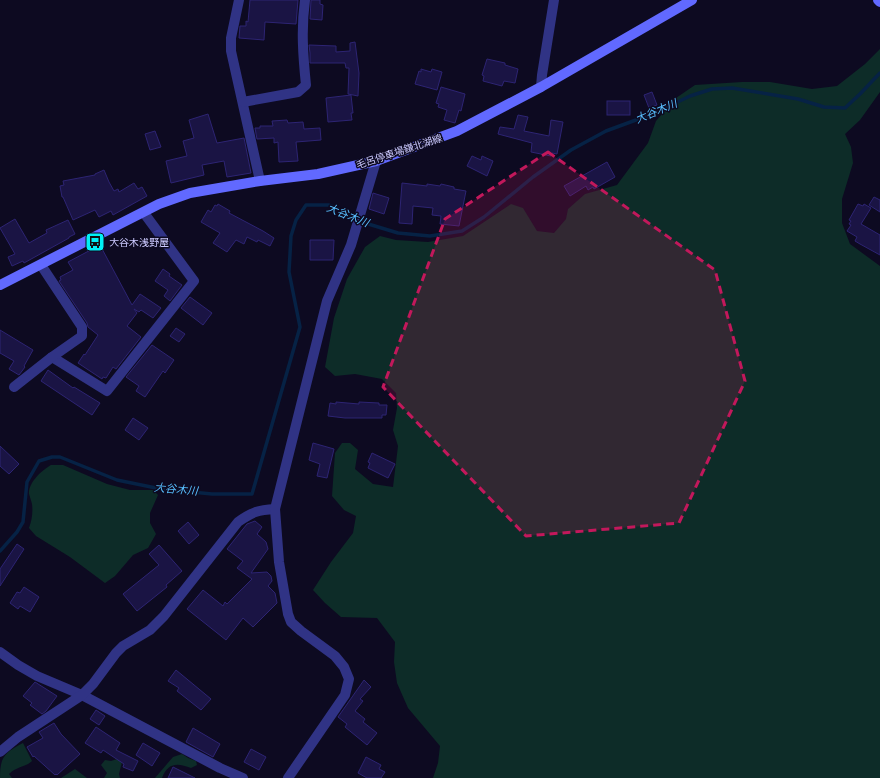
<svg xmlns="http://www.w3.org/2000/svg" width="880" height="778" font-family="Poppins,'Noto Sans JP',sans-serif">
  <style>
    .green { fill: #0d2c28 }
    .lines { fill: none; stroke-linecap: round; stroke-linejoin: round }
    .stream { stroke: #062245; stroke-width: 3.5 }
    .building { fill: #1a1444; stroke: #2d2473 }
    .street { stroke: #303385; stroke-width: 10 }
    .secondary { stroke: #6169ff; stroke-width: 10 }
    .marked { fill: #c2185b; fill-opacity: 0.2; stroke: #c2185b; stroke-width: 3; stroke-dasharray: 8 5; stroke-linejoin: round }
    .labels { text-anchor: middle; stroke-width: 3; stroke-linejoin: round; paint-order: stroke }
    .street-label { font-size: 10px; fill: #cccaff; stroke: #0d0a21 }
    .poi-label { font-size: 10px; fill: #cccaff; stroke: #0d0a21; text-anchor: start }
    .water-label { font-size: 11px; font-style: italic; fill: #58bfff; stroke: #0d0a21 }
  </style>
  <rect width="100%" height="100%" fill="#0d0a21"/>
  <g class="green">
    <polygon points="880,49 880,92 860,120 845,134 851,147 853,163 842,199 842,223 850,244 880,266 880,778 433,778 438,763 440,746 408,708 397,683 394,662 395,642 377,618 341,617 325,603 313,590 331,562 353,533 356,516 344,510 332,496 335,453 342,443 350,443 358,450 355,469 373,484 393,487 398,446 393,430 397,408 396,393 382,379 355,374 335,376 325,367 334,318 347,279 365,247 380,236 396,240 428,242 463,236 511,204 523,208 537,231 554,233 566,219 568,209 585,194 617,185 648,143 656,121 676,98 695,85 742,82 770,82 812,89 837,86 865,64"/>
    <path d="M51,465H63L107,484L130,490H153L158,495L150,513V523L156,534L148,548L133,555L115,576L105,583L70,557L36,536L29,528C32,520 33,512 32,504C31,500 30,497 29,494C28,483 42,470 51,465Z"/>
    <path d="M23,743L32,761C24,768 17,766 9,774L12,778H0C0,757 4,753 23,743Z"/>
    <path d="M182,754L188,758L196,761L197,765L191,768C178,763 168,762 162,778H155L173,757Z"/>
    <polygon points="120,758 122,762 119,774 120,778 104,778 107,773 101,765 105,760 111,761"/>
    <polygon points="75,769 87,778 61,778"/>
  </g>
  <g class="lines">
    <polyline class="stream" points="0,551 17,532 23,522 27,482 39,461 52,457 60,457 117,480 161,489 212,494 252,494 300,327 289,272 291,236 296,220 306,205 329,205 350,214 365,223 398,233 430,236 462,231 484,217 533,177 571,150 606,131 655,113 690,96 712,89 732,88 798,99 824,107 845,108 860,94 880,73"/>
  </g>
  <g class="building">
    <polygon points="250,0 298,0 296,24 265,22 264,40 239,38 240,26 246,26 246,21 248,22"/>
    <polygon points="311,0 320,0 320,4 323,5 322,20 310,19"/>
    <polygon points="355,42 359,73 358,96 348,94 349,68 346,68 345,63 310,63 310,53 309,45 336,46 336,52 350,51 350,43"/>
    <polygon points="487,59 505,63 505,65 518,69 515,83 504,81 502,86 483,81 484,76 482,75"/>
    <polygon points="421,69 431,72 432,69 442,72 437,90 415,84 419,71 421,72"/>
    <polygon points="441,87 465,94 461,111 459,110 455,123 444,120 447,110 438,107 439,104 436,103"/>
    <polygon points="652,92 657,105 649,108 644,95"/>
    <polygon points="351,95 353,113 351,113 352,120 328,122 326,98"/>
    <rect x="607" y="101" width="23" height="14"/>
    <polygon points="208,114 217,143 244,138 251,173 227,177 224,161 202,165 204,175 171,183 166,161 187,156 183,141 194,138 189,120"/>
    <polygon points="518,115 528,117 524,131 549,136 551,120 563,122 557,154 552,153 551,156 531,152 532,143 498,134 500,127 514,129"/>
    <polygon points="287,120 288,123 303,122 304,129 320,128 321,140 296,142 298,161 279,162 278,142 274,143 274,138 257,139 255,128 260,128 260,126 273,126 272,121"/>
    <polygon points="155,131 161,147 150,150 145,134"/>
    <polygon points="472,156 481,160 482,156 493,161 487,176 467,166"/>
    <polygon points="607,162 615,177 594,189 593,187 588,190 586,186 570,196 564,186"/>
    <polygon points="104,170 109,182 114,191 118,189 119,192 134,183 138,189 142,187 147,196 113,215 111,211 99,217 95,210 73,220 63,197 62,197 60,186 64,185 63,181 95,175 95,174"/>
    <polygon points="402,183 427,186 427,184 440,186 441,184 454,187 454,189 466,191 459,226 440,224 441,216 432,215 433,208 413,206 412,224 399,223"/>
    <polygon points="373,193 389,198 384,214 369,209"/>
    <polygon points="874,197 880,200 880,212 869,205"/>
    <polygon points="218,204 230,211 229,213 263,231 274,238 270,246 258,240 257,242 247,237 244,244 236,240 227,252 213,243 220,233 201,222 208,210 211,212 215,205 217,206"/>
    <polygon points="858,204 863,206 864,204 871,208 861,224 880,235 880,255 860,244 855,241 857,237 847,231 851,225 849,224 851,221 849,220"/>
    <polygon points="15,219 29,243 47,233 46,230 68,220 75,234 69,237 69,238 24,263 23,261 12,266 8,257 15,254 0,228"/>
    <polygon points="310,240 334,240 333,260 310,260"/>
    <polygon points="100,245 132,305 140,294 161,308 153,318 141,310 139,312 134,309 137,313 127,326 141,337 116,369 113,367 106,378 103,377 102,379 78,363 84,354 85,355 98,335 88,327 87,323 59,281 61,280 60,277 73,270 68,262"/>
    <polygon points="163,269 170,274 169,276 182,285 170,301 164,296 168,290 155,281"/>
    <polygon points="190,297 212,313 203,325 181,308"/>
    <polygon points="176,328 185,334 179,342 170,336"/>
    <polygon points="0,330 33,350 24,366 25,367 19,375 9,369 14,361 0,353"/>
    <polygon points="152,345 174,360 165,373 163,371 145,397 136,391 139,386 126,377"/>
    <polygon points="48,370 73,388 74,387 100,403 92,415 41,381"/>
    <polygon points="336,402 359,404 359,402 379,403 379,405 387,405 386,415 382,415 382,418 345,418 328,416 330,403 336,404"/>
    <polygon points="133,418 148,428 139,440 125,430"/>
    <polygon points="313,443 334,449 327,478 317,476 320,464 309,460"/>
    <polygon points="0,446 19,464 9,474 0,466"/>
    <polygon points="372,453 395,464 388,478 368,468 370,463 368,462"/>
    <polygon points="255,521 262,527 257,534 266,542 268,549 251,573 267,572 271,576 272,581 268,586 275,593 277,603 253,627 243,618 226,640 187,609 203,590 223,606 225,602 227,604 252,579 237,568 243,561 227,549 247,524"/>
    <polygon points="188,522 199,535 189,544 178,531"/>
    <polygon points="17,544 24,549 0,586 0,569"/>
    <polygon points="159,545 182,571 166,585 167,587 137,611 123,594 159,565 149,554"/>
    <polygon points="24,587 39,597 30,612 20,606 18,609 10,603 17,592 20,593"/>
    <polygon points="176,670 211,699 201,710 177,691 179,688 168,681"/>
    <polygon points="364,680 371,687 360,699 363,701 355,711 365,719 363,722 377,733 367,745 345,727 347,724 338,717"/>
    <polygon points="35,682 57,696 46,711 42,714 30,705 32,703 23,696"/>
    <polygon points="96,710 105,716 99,725 90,719"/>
    <polygon points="54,723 61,734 80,754 57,775 56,774 55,775 34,756 33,757 27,747 43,738 39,732"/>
    <polygon points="96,727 120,743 116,750 138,761 133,771 123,767 124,764 103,750 101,753 85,743"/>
    <polygon points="193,728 220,744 213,757 186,742"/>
    <polygon points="143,743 160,753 152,766 136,755"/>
    <polygon points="251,749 266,757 259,770 244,762"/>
    <polygon points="366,757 381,765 379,769 385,772 381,778 367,778 358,773"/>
    <polygon points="173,767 195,778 168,778"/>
  </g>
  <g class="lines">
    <g class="street">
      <polyline points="239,0 231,38 231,51 260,181"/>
      <polyline points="541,87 542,75 554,0"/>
      <path d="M243,102L298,92L306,85C303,56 301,29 305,0"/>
      <polyline points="52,357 107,391 194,281 144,213"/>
      <polyline points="14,387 52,357 82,336 82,327 41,265"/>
      <polyline points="0,652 18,665 37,676 82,695 220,768 243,778"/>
      <path d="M0,752L18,737L82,695L93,684L116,653L123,646L150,630L164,616L238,522C252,512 258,510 275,509"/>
      <polyline points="288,778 345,695 349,679 344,667 335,656 301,631 291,622 288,614 279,562 275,509 327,301 351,245 376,161"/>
    </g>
    <g class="secondary">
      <polyline points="878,0 880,2"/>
      <polyline points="0,285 159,204 190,193 260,181 318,174 376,161 457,131 541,87 692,0"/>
    </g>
  </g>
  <path class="marked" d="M548,152L715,270L745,381L679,523L526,536L383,387L445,219Z"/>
  <defs>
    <symbol id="bus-square" viewBox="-11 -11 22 22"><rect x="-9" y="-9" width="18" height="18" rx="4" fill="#00f0f5" stroke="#0d0a21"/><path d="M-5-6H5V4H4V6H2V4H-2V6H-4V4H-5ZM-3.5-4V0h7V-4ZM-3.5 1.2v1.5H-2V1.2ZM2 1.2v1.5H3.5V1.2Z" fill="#111"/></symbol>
  </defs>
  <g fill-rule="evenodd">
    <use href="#bus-square" x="84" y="231" width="22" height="22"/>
  </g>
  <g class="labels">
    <g class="street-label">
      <text transform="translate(399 151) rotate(-18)" y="4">毛呂停車場鎌北湖線</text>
    </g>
    <g class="poi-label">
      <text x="109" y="246">大谷木浅野屋</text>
    </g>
    <g class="water-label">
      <text transform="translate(656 111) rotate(-23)" y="4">大谷木川</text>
      <text transform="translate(348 215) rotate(22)" y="4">大谷木川</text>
      <text transform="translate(176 489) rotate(5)" y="4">大谷木川</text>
    </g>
  </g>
</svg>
